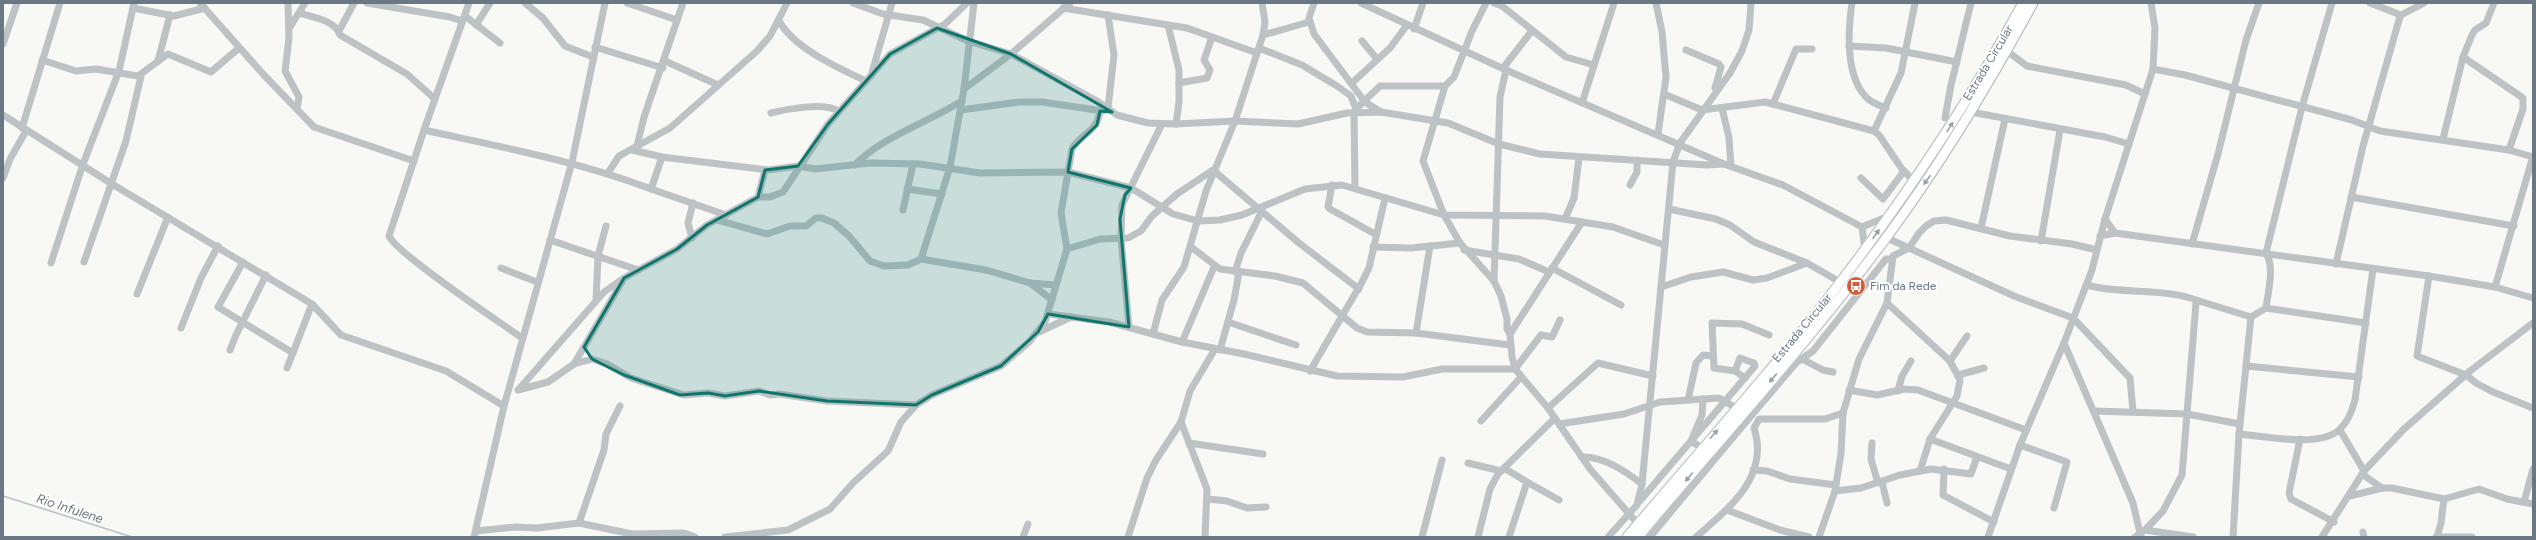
<svg xmlns="http://www.w3.org/2000/svg" width="2536" height="540" font-family="Figtree,sans-serif">
  <style>
    .lines { fill: none; stroke-linecap: round; stroke-linejoin: round }
    .stream { stroke: #b6c2c5; stroke-width: 1.5 }
    .major-casing { stroke: #b1b6ba; stroke-width: 11 }
    .minor { stroke: #bdc2c5; stroke-width: 7 }
    .major { stroke: #fff; stroke-width: 9 }
    .oneway { fill: #96a0a9 }
    .marked { fill: #0f766e; fill-opacity: 0.2; stroke: #0f766e; stroke-width: 3; stroke-linejoin: round }
    .labels { text-anchor: middle; stroke-width: 4; stroke-linejoin: round; paint-order: stroke }
    .street-label { font-size: 12px; fill: #697884; stroke: #fff }
    .poi-label { font-size: 12px; fill: #697884; stroke: #fff; text-anchor: start }
    .water-label { font-size: 13px; font-style: italic; fill: #65797f; stroke: #fff }
  </style>
  <rect width="100%" height="100%" fill="#f8f8f5"/>
  <g class="lines">
    <polyline class="stream" points="3,496 132,537"/>
    <defs>
      <g id="major">
        <path d="M1627,537C1699,452 1774,369 1842,280C1909,192 1970,100 2023,3"/>
        <path d="M1638,537C1721,438 1809,342 1886,238C1941,164 1989,84 2033,3"/>
      </g>
    </defs>
    <use href="#major" class="major-casing"/>
    <g class="minor">
      <polyline points="200,3 263,74 314,127 414,161"/>
      <polyline points="288,3 289,38 285,71 299,97 297,109"/>
      <polyline points="367,3 450,17 462,21"/>
      <path d="M469,3L424,130L389,236C396,253 501,323 522,338"/>
      <polyline points="525,3 543,18 565,46 593,57"/>
      <polyline points="627,3 677,20"/>
      <polyline points="853,3 883,14 923,20 968,41 1011,54 1097,101 1117,115 1148,123 1176,124 1235,121 1298,124 1347,113 1381,112 1448,123 1499,144 1540,154 1707,165 1724,164"/>
      <polyline points="1314,3 1309,18 1314,34 1365,102 1381,112"/>
      <polyline points="1361,3 1506,70 1724,164 1783,185 1862,227"/>
      <polyline points="1486,3 1472,31 1454,77 1445,86 1423,161 1444,215 1460,243 1494,281 1501,296 1507,319 1507,329 1510,334"/>
      <polyline points="1494,3 1502,6 1566,57 1594,65"/>
      <polyline points="1656,3 1662,32 1666,77 1658,134"/>
      <path d="M1852,3C1848,30 1845,77 1867,98C1872,103 1879,105 1886,108"/>
      <polyline points="2370,3 2401,15"/>
      <polyline points="133,8 174,16 205,8"/>
      <polyline points="1063,8 1187,28 1257,53"/>
      <path d="M299,13C312,17 335,20 340,35L407,74L435,99"/>
      <polyline points="465,16 500,43"/>
      <path d="M779,21C794,48 838,68 866,81"/>
      <polyline points="476,25 490,3"/>
      <polyline points="1168,25 1179,70 1179,102 1176,124"/>
      <polyline points="290,27 305,3"/>
      <polyline points="1414,29 1423,3"/>
      <polyline points="339,31 354,3"/>
      <polyline points="1263,35 1309,22"/>
      <polyline points="1362,41 1377,59"/>
      <polyline points="3,44 17,3"/>
      <polyline points="1849,46 1886,48 1957,62"/>
      <polyline points="595,47 663,68"/>
      <polyline points="1259,48 1302,65 1337,86 1351,96 1356,109"/>
      <polyline points="1686,50 1719,64 1721,67 1715,88"/>
      <polyline points="2007,51 2027,66 2126,85 2145,94"/>
      <polyline points="2463,57 2523,98 2523,109 2509,150"/>
      <polyline points="42,60 76,71 96,69 138,76 168,54 211,72 239,48"/>
      <polyline points="158,61 170,15"/>
      <polyline points="665,61 718,85"/>
      <polyline points="1503,68 1531,32"/>
      <polyline points="2153,69 2185,75 2352,120 2380,131 2509,150 2533,157"/>
      <polyline points="871,76 892,3"/>
      <polyline points="1179,83 1207,78 1210,70 1204,60 1212,37"/>
      <polyline points="1352,83 1390,48 1407,25"/>
      <polyline points="964,89 1011,54 1070,3"/>
      <polyline points="1664,94 1702,110 1765,102 1874,131 1879,135 1902,169 1913,180"/>
      <polyline points="1582,103 1614,3"/>
      <polyline points="1773,104 1796,49 1812,49"/>
      <polyline points="1108,108 1114,55 1108,15"/>
      <polyline points="1722,108 1729,138 1731,166"/>
      <polyline points="961,110 1019,102 1042,102 1103,111"/>
      <polyline points="1971,112 2105,137 2129,144"/>
      <path d="M771,113C787,109 824,102 838,111"/>
      <polyline points="3,115 112,184 312,304 341,335 446,371 504,406"/>
      <polyline points="1945,118 1951,85 1971,3"/>
      <polyline points="22,128 60,3"/>
      <path d="M424,130C501,147 577,161 651,189"/>
      <polyline points="1874,131 1901,73 1915,3"/>
      <polyline points="2443,139 2463,57 2472,35 2475,30 2486,23 2494,3"/>
      <polyline points="637,146 644,117 683,3"/>
      <polyline points="632,150 662,157 768,170 798,166 815,169 870,163 920,164 980,173 1068,172 1131,188 1173,214 1198,221 1220,220 1242,215 1305,189 1342,185 1444,215 1545,216 1613,227 1664,245"/>
      <polyline points="662,157 651,189 726,215"/>
      <path d="M855,165C880,138 930,121 962,101"/>
      <polyline points="608,173 619,156 670,128 757,51 770,36 787,3"/>
      <polyline points="3,178 10,159 26,131"/>
      <polyline points="1861,178 1883,199 1904,171"/>
      <polyline points="1332,185 1328,207 1330,209 1375,234"/>
      <polyline points="1630,185 1637,172 1637,160"/>
      <polyline points="1355,188 1354,112 1356,109 1380,86 1445,86"/>
      <polyline points="907,189 942,194"/>
      <polyline points="758,197 770,197 783,192 828,124 890,54 945,24 967,3"/>
      <polyline points="2351,197 2514,226"/>
      <polyline points="1669,209 1716,219 1730,225 1754,242 1807,263 1840,282"/>
      <polyline points="903,210 913,164"/>
      <polyline points="1565,219 1574,198 1579,158"/>
      <polyline points="2105,219 2115,233"/>
      <polyline points="717,220 767,234 790,226 806,226 816,218 822,218 834,223 849,236 870,261 884,266 908,265 921,259 986,270 1030,283 1056,285"/>
      <polyline points="1582,222 1510,334 1512,357 1515,369 1548,408 1590,469 1638,524"/>
      <polyline points="1862,227 1889,216"/>
      <polyline points="1862,227 1865,250"/>
      <polyline points="1981,228 2005,119"/>
      <polyline points="2100,236 2115,233 2429,276 2495,287 2533,298"/>
      <polyline points="692,238 688,223 693,203"/>
      <polyline points="1887,238 2014,296 2073,318 2130,378 2133,411"/>
      <polyline points="550,240 638,270"/>
      <polyline points="2041,241 2060,130"/>
      <polyline points="2192,244 2218,154 2246,40 2259,3"/>
      <polyline points="1191,247 1220,269 1275,276 1303,283 1357,328 1367,332 1416,333 1510,345"/>
      <polyline points="1373,247 1411,248 1460,243"/>
      <polyline points="1067,249 1100,239 1128,238 1141,231 1152,216 1177,194 1213,170 1299,243 1359,289"/>
      <polyline points="1464,250 1519,259 1549,272"/>
      <polyline points="921,259 950,167 964,89 974,3"/>
      <polyline points="84,262 126,141 141,76"/>
      <polyline points="243,262 218,307 293,353"/>
      <polyline points="51,263 83,164 119,71 134,3"/>
      <polyline points="2336,264 2363,146 2399,20 2401,15 2424,3"/>
      <polyline points="501,268 537,282"/>
      <polyline points="1552,268 1621,305"/>
      <polyline points="1235,272 1241,253 1262,211"/>
      <polyline points="2429,276 2417,356 2466,375 2476,383 2493,392 2533,408"/>
      <polyline points="1494,281 1500,97 1506,70"/>
      <polyline points="1030,283 1052,300"/>
      <path d="M2086,285C2123,295 2164,287 2199,301"/>
      <polyline points="1661,287 1691,277 1723,272 1753,280 1767,278 1807,263"/>
      <polyline points="2495,287 2533,156"/>
      <polyline points="137,294 168,217"/>
      <polyline points="596,300 598,256 606,226"/>
      <polyline points="1887,303 1950,361 1960,380 1957,396 1930,439 1920,471"/>
      <path d="M2266,308C2268,292 2275,267 2266,253L2302,107L2332,3"/>
      <polyline points="1048,314 1109,322 1182,342 1244,354 1337,376 1403,377 1442,369 1515,369"/>
      <polyline points="1228,322 1296,345"/>
      <polyline points="1129,327 1121,238 1122,205 1162,124"/>
      <polyline points="181,328 201,278 218,246"/>
      <polyline points="1039,332 1071,317"/>
      <polyline points="1416,333 1430,246"/>
      <polyline points="1153,334 1162,300 1184,267 1206,191 1235,121 1263,35 1265,22 1262,3"/>
      <polyline points="1182,342 1214,267"/>
      <polyline points="2064,343 2133,503 2141,537"/>
      <polyline points="230,350 236,335 266,275"/>
      <polyline points="1220,350 1234,300 1239,272"/>
      <polyline points="1802,359 1823,370 1833,372"/>
      <polyline points="1950,361 1967,336"/>
      <polyline points="574,364 623,280"/>
      <polyline points="2246,366 2359,377"/>
      <polyline points="287,368 312,304"/>
      <polyline points="1515,369 1541,335 1552,337 1560,320"/>
      <polyline points="1310,371 1362,282 1369,268 1385,198"/>
      <polyline points="1958,375 1984,368"/>
      <polyline points="1745,378 1735,371 1714,368 1712,323 1742,324 1769,335"/>
      <polyline points="519,389 604,292 624,278 677,249 707,225 758,197 765,170"/>
      <polyline points="518,390 548,382 574,364 592,359 607,364 631,378 684,395 708,393 725,396 759,391 770,395 779,394 827,401 916,405"/>
      <polyline points="1849,390 1877,395 1904,389 1918,390 2026,430"/>
      <polyline points="1898,391 1902,376 1911,361"/>
      <polyline points="1688,400 1696,363 1703,355 1713,356"/>
      <polyline points="1548,408 1598,363 1653,376"/>
      <polyline points="2094,411 2187,414 2240,424"/>
      <polyline points="1481,421 1521,377"/>
      <polyline points="1559,424 1624,414 1660,402 1719,398 1736,408"/>
      <polyline points="2340,430 2364,471"/>
      <path d="M2239,434C2264,436 2319,448 2339,430C2348,422 2352,412 2355,400L2373,269"/>
      <polyline points="1930,439 2011,469"/>
      <polyline points="2300,439 2289,493 2291,499 2334,522"/>
      <polyline points="1189,443 1263,454"/>
      <polyline points="1872,443 1871,459 1878,483"/>
      <polyline points="2020,445 2067,462 2054,508"/>
      <polyline points="1702,448 1691,441 1702,415 1703,399"/>
      <path d="M1582,457C1603,456 1625,471 1642,484"/>
      <polyline points="1468,463 1501,471"/>
      <polyline points="1504,468 1527,482 1509,537"/>
      <polyline points="1944,469 1943,495 1994,522"/>
      <polyline points="1753,470 1767,471 1790,479 1836,485"/>
      <polyline points="2362,474 2382,488"/>
      <polyline points="1527,482 1559,500"/>
      <polyline points="1882,482 1887,503"/>
      <polyline points="1835,491 1861,488 1900,475 1931,469 1971,474 1977,457"/>
      <polyline points="2350,496 2382,488 2392,488 2444,499 2479,489 2507,499 2533,504"/>
      <polyline points="1208,499 1227,501 1247,508 1266,507"/>
      <polyline points="2524,502 2533,469"/>
      <polyline points="1638,503 1755,366 1754,363 1740,358 1735,371"/>
      <polyline points="1727,510 1780,530 1809,537"/>
      <polyline points="579,523 604,450 606,434 620,406"/>
      <polyline points="2145,530 2193,537"/>
      <polyline points="476,531 516,527 537,528 579,523 632,534 684,533 695,537"/>
      <polyline points="2363,532 2364,537"/>
      <polyline points="474,537 504,406 572,162 605,3"/>
      <path d="M725,537L788,530L830,509L853,483L888,451L901,422L916,405L932,395L1001,366L1029,342L1045,322L1067,249L1061,213L1072,149C1082,132 1097,133 1100,111"/>
      <polyline points="1023,537 1028,524"/>
      <polyline points="1128,537 1147,478 1156,460 1181,422"/>
      <polyline points="1205,537 1207,489 1181,422 1190,391 1215,349"/>
      <polyline points="1422,537 1442,460"/>
      <polyline points="1478,537 1490,489 1498,474 1555,418"/>
      <polyline points="1608,537 1637,505 1642,484 1673,162 1680,143 1730,73 1742,51 1749,30 1751,3"/>
      <path d="M1650,537C1699,478 1747,420 1797,362L1813,351L1882,264L1886,259H1892"/>
      <path d="M1696,537C1729,508 1770,477 1754,428L1759,419H1825L1843,413"/>
      <polyline points="1819,537 1835,491 1841,453 1843,413 1859,359 1887,303 1893,256 1909,248 1919,233 1926,226 1934,221 1946,220 2010,236 2072,244 2097,250"/>
      <polyline points="1988,537 2020,445 2064,343 2092,270 2105,219 2153,69 2155,28 2151,3"/>
      <polyline points="2135,537 2145,530 2163,511 2182,475 2196,303 2199,301 2251,317"/>
      <polyline points="2233,537 2239,434 2251,317 2266,308 2366,323"/>
      <polyline points="2322,537 2364,471 2404,429 2470,371 2533,323"/>
      <polyline points="2436,537 2472,537"/>
      <polyline points="2437,537 2441,523 2444,499"/>
    </g>
    <use href="#major" class="major"/>
  </g>
  <defs><path id="oneway-solid" d="M-6-.8H1V-3.2L6.5 0L1 3.2V.8H-6Z"/></defs>
  <g class="oneway">
    <use href="#oneway-solid" transform="translate(1950 127) rotate(-58)"/>
    <use href="#oneway-solid" transform="translate(1927 180) rotate(125)"/>
    <use href="#oneway-solid" transform="translate(1876 234) rotate(-55)"/>
    <use href="#oneway-solid" transform="translate(1773 378) rotate(130)"/>
    <use href="#oneway-solid" transform="translate(1714 434) rotate(-50)"/>
    <use href="#oneway-solid" transform="translate(1689 477) rotate(130)"/>
  </g>
  <path class="marked" d="M937,28L1011,54L1112,112L1100,111L1097,125L1072,149L1068,172L1131,188L1125,195L1120,219L1129,327L1048,314L1038,332L1001,366L932,395L916,405L827,401L759,391L725,396L708,393L680,395L624,375L592,359L584,347L624,278L677,249L707,225L758,197L765,170L798,166L828,124L890,54Z"/>
  <defs>
    <symbol id="bus-disc" viewBox="-11 -11 22 22"><circle r="9.5" fill="#d75b36" stroke="#fff"/><path d="M-5-6H5V4H4V6H2V4H-2V6H-4V4H-5ZM-3.5-4V0h7V-4ZM-3.5 1.2v1.5H-2V1.2ZM2 1.2v1.5H3.5V1.2Z" fill="#fff"/></symbol>
  </defs>
  <g fill-rule="evenodd">
    <use href="#bus-disc" x="1845" y="275" width="22" height="22"/>
  </g>
  <g class="labels">
    <g class="street-label">
      <text transform="translate(1988 63) rotate(-59)" y="4">Estrada Circular</text>
      <text transform="translate(1802 328) rotate(-50)" y="4">Estrada Circular</text>
    </g>
    <g class="poi-label">
      <text x="1870" y="290">Fim da Rede</text>
    </g>
    <g class="water-label">
      <text transform="translate(70 508) rotate(18)" y="5">Rio Infulene</text>
    </g>
  </g>
  <rect width="2536" height="540" fill="none" stroke="#697884" stroke-width="8"/>
</svg>
